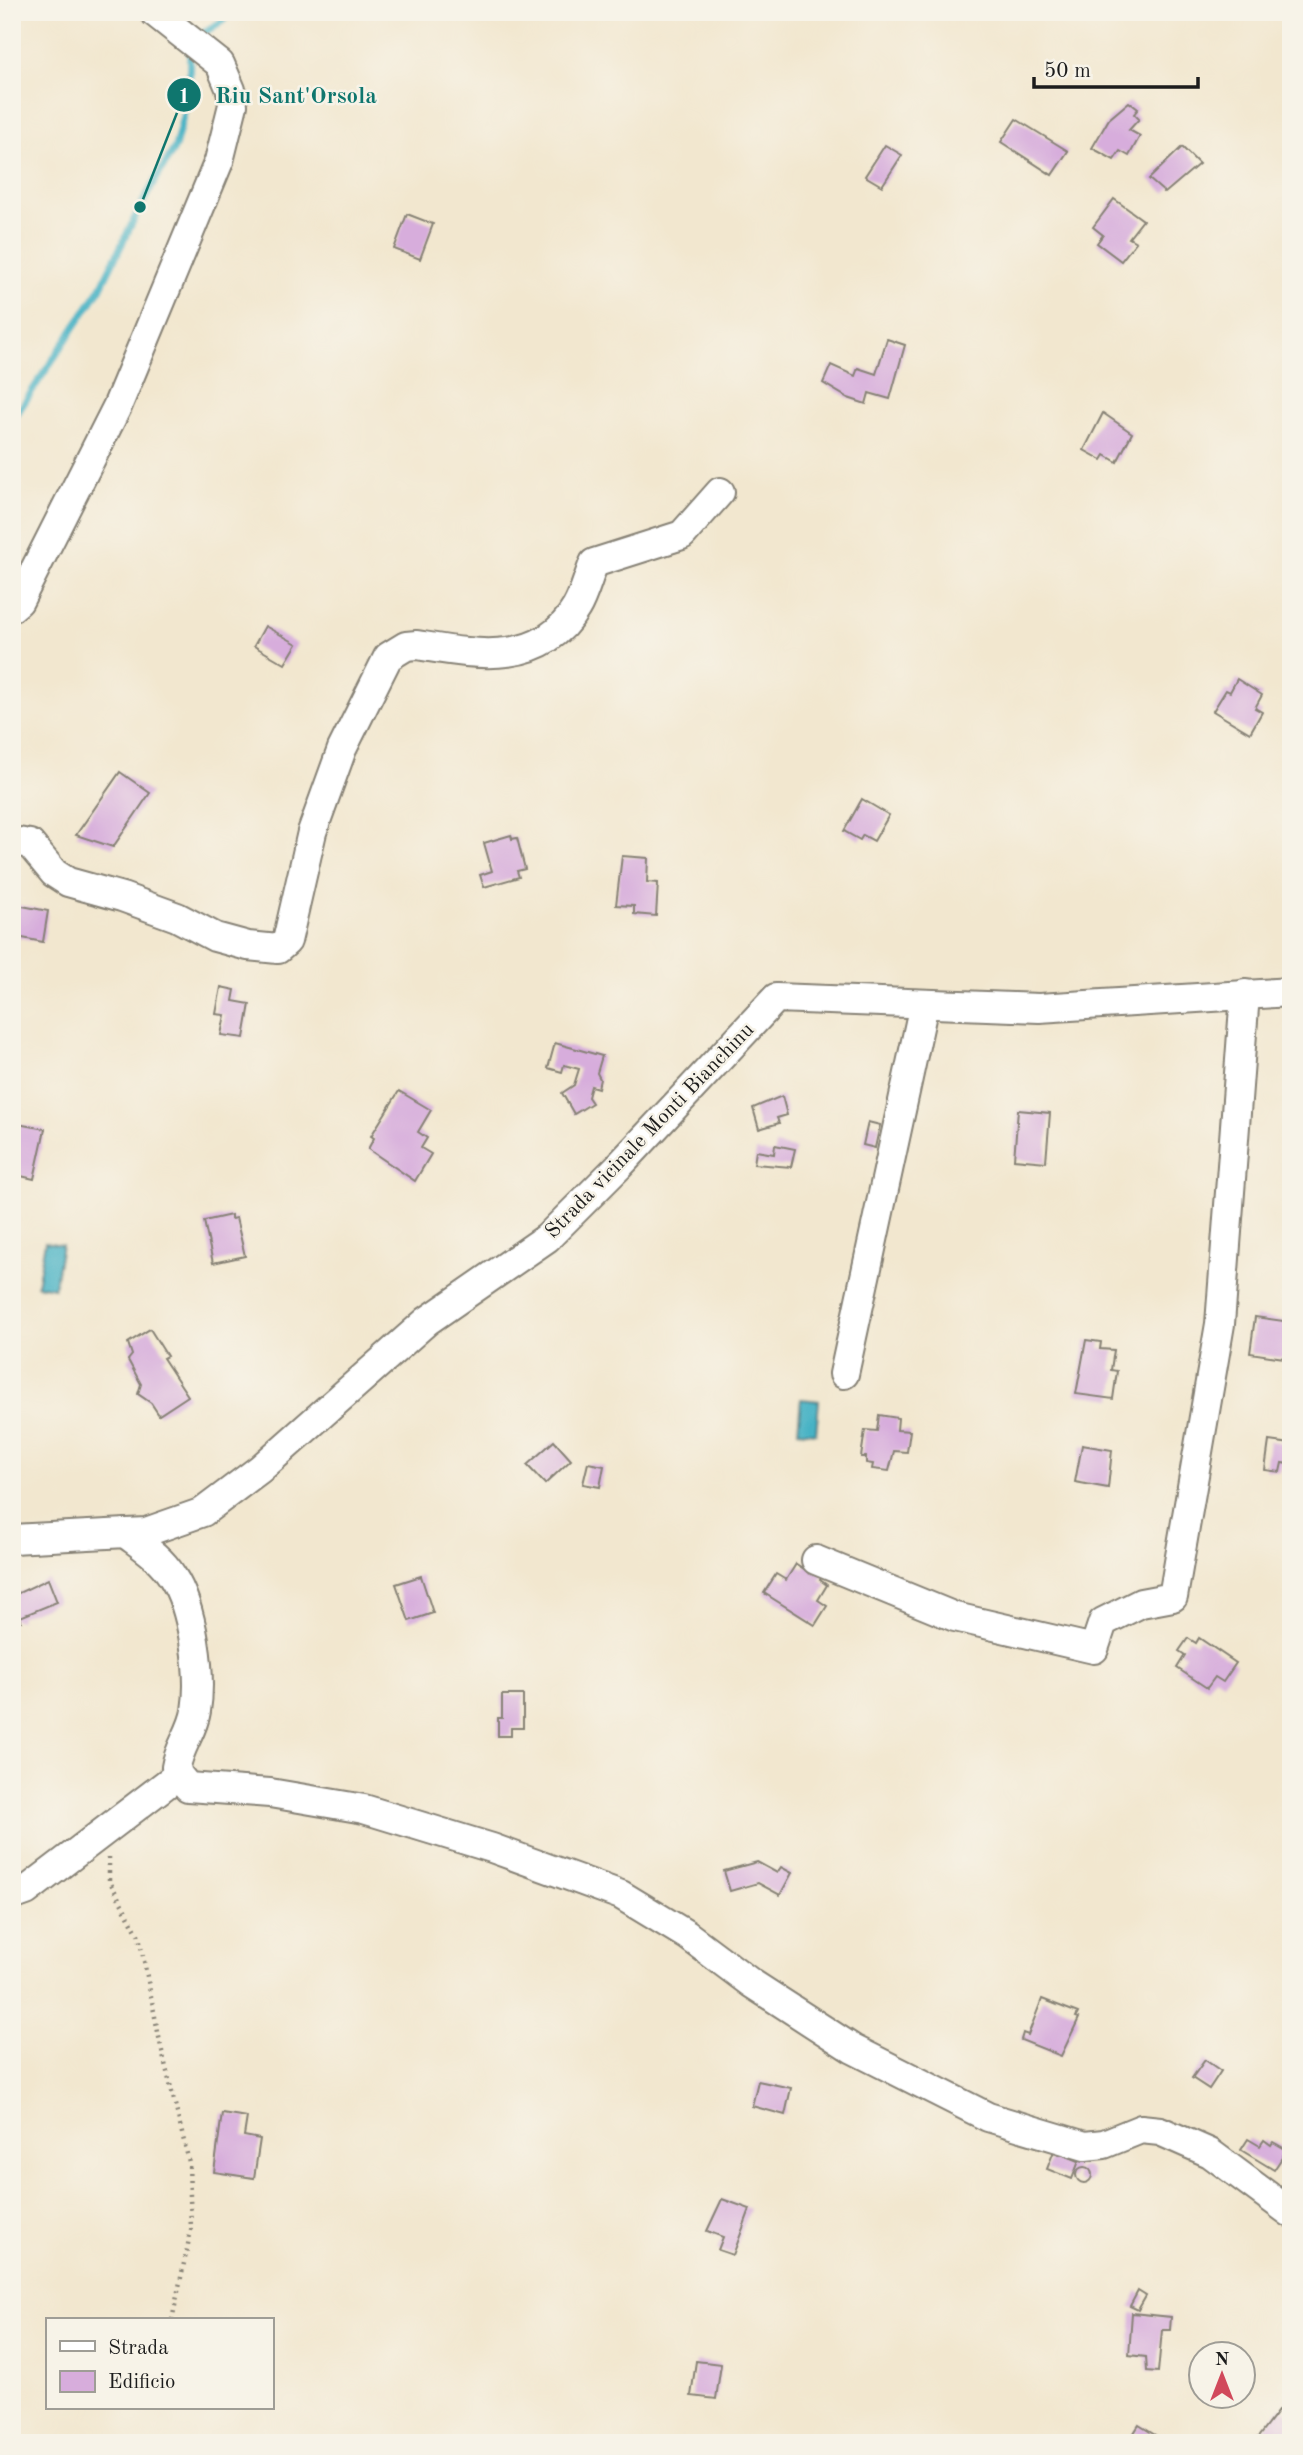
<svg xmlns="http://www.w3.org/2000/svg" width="1303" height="2455" font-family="'Old Standard TT',serif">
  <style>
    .water { fill: #47b2c5; stroke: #326770; stroke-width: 2 }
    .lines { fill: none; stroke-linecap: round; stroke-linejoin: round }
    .stream { stroke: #47b2c5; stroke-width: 7 }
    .building { fill: #d7addc }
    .minor-casing { stroke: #878276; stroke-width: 32 }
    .path { stroke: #878276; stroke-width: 4.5; stroke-dasharray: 2 5; stroke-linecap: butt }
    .minor { stroke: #fff; stroke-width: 28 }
    .labels { text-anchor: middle; stroke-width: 5; stroke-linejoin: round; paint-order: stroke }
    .street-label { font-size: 21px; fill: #1c1c1c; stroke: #f7f3e8 }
    .leader { fill: none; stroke: #0f766e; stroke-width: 2.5 }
    .callout-dot { fill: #0f766e; stroke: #f7f3e8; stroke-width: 2.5 }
    .mark-label { font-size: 21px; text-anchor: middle; font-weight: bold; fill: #fff }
    .callout-label { font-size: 23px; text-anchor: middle; font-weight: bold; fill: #0f766e; stroke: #f7f3e8; stroke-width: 5; stroke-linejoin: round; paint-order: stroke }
  </style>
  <rect width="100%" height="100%" fill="#f7f3e8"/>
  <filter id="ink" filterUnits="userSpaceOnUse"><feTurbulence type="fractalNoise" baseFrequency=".0143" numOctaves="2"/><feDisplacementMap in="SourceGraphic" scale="14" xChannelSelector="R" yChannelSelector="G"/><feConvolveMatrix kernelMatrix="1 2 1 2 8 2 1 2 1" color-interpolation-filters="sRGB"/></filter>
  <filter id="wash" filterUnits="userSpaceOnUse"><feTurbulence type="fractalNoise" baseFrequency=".00686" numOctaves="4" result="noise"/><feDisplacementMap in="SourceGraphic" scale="28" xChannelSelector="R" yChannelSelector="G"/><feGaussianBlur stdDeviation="1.57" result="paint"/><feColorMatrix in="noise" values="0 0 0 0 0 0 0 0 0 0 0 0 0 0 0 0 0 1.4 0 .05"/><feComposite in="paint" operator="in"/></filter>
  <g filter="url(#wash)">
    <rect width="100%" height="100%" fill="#f2e7cf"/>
    <g class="water">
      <polygon points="45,1242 62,1245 54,1288 37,1285"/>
      <polygon points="801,1399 819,1401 816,1433 798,1431"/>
    </g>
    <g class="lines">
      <g class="stream">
        <polyline points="197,37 224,20 229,12"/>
        <polyline points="12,421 100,289 140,207 175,147 189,93 190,50"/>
      </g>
    </g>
    <g id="blocks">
      <g class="building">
        <polygon points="1129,102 1138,109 1134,114 1139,119 1129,130 1140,136 1129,156 1120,151 1114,160 1092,148 1109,119"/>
        <polygon points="1016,119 1068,151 1052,175 1001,142"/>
        <polygon points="885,145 902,155 882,186 865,176"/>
        <polygon points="1182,147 1199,164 1165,193 1149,179"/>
        <polygon points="1114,199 1143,220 1129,238 1136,242 1121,261 1097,243 1103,235 1093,227"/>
        <polygon points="407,214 433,224 420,259 394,249"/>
        <polygon points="887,339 905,345 890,399 869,393 866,404 848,398 823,383 831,365 855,376 858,368 876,374"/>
        <polygon points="1103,413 1132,433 1117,462 1105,455 1102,460 1084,450"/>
        <polygon points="265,626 297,644 285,664 254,646"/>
        <polygon points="1237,679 1262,695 1255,708 1262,712 1250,733 1213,711 1226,690 1230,692"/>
        <polygon points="120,772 150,793 113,847 76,835"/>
        <polygon points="862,799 889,815 874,841 863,835 860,840 844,831"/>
        <polygon points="511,835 512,839 517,838 525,869 517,871 519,877 484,887 480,875 492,871 484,843"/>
        <polygon points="622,856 648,858 647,882 658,883 656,916 634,914 634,906 616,905"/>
        <polygon points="12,904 48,911 43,942 12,936"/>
        <polygon points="221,987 235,990 233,1001 250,1004 244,1038 221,1035 225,1015 216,1014"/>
        <polygon points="555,1043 602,1056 597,1073 600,1079 598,1088 591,1086 588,1097 592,1103 574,1114 562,1093 574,1085 579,1069 564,1065 562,1072 548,1068"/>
        <polygon points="399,1091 431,1110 418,1132 427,1138 421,1148 431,1154 415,1181 368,1149 374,1138 371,1136"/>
        <polygon points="782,1096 787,1115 777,1118 779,1123 759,1129 753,1108"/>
        <polygon points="1018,1110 1050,1113 1046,1162 1014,1159"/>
        <polygon points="868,1122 880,1125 875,1148 863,1145"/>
        <polygon points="12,1123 45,1129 34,1179 12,1174"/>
        <polygon points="775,1145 795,1149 791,1167 754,1164 756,1151 774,1154"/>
        <polygon points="231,1215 231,1219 236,1218 245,1256 213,1263 204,1221"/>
        <polygon points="1255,1317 1291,1322 1291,1359 1250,1353"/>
        <polygon points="150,1329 167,1356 163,1358 188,1396 159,1415 151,1403 138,1394 141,1384 128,1360 132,1355 128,1343"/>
        <polygon points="1086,1340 1101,1342 1100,1349 1114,1350 1111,1370 1117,1371 1113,1399 1076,1394"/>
        <polygon points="879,1415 898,1418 897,1430 910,1431 907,1452 894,1451 889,1471 872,1469 873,1464 866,1463 866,1457 861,1457 865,1430 877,1431"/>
        <polygon points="554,1441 571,1460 545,1484 527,1465"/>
        <polygon points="1269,1441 1291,1444 1288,1464 1282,1463 1280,1472 1265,1470"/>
        <polygon points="1082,1445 1112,1450 1108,1488 1075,1482"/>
        <polygon points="588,1463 604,1466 600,1487 583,1484"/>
        <polygon points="808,1563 824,1573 820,1580 827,1585 818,1600 827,1606 815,1625 764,1593 776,1574 786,1580 796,1564 804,1569"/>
        <polygon points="421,1576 433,1613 409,1621 396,1584"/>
        <polygon points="48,1579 57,1602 20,1617 21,1621 13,1619 12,1596"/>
        <polygon points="1188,1638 1196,1643 1199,1638 1236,1663 1223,1682 1215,1677 1207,1688 1177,1668 1185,1655 1179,1651"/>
        <polygon points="502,1695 523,1695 523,1728 511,1728 511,1736 498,1736 498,1718 502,1718"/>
        <polygon points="757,1862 777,1873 781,1867 792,1873 780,1895 758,1883 730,1891 724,1871"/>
        <polygon points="1042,1999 1078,2013 1076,2017 1079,2018 1061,2056 1021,2040 1023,2033 1028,2035"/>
        <polygon points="1205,2060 1221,2071 1209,2089 1192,2078"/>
        <polygon points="758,2081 791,2088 785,2115 752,2106"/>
        <polygon points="222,2113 247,2117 244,2136 260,2139 254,2178 214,2172"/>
        <polygon points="1248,2139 1260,2146 1264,2140 1271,2145 1273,2142 1287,2150 1274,2170 1241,2150"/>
        <polygon points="1054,2151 1079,2161 1072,2179 1047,2169"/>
        <circle cx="1084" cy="2175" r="8"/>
        <polygon points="722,2199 750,2209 733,2255 718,2250 723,2237 707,2231"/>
        <polygon points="1138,2291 1146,2296 1138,2310 1130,2306"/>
        <polygon points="1132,2313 1171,2317 1170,2330 1162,2330 1158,2372 1147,2371 1146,2357 1129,2355"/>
        <polygon points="696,2361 721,2364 716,2399 691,2396"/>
        <polygon points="1281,2407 1291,2415 1291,2443 1260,2443 1256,2440"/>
        <polygon points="1139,2425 1155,2435 1150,2442 1134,2433"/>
      </g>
    </g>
  </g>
  <g filter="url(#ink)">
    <use href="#blocks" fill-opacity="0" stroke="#878276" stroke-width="2"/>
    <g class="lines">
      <defs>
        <g id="minor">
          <polyline points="12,607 19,601 117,407 219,161 233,105 231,90 220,64 154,12"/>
          <path d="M12,841L30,844L54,873L68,882L122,897L177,917L215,937L248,946L278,949L287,941L312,832L342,749L388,657L406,646L417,645C473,654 541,668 576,608C584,595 588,577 594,563L682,535L720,492"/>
          <polyline points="844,1374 924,1004"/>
          <path d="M125,1533C142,1546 160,1557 172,1576C193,1607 202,1675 196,1711C193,1731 179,1747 176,1767L178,1775L188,1787L270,1793L364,1809L492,1848L621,1895L687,1935L751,1983L853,2049L988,2117L1085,2146L1104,2144L1141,2129L1160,2131L1210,2153L1291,2213"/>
          <polyline points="12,1539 146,1532 203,1512 260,1469 427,1321 547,1238 619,1166 776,998 1039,1008 1291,992"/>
          <polyline points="816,1560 955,1617 1094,1649 1103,1622 1141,1603 1173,1597 1220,1324 1245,994"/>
          <polyline points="12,1896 26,1891 178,1775"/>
        </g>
      </defs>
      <use href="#minor" class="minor-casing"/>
      <polyline class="path" points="109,1857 109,1880 139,1936 161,2047 189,2162 191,2230 172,2320"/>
      <use href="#minor" class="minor"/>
    </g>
  </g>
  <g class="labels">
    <g class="street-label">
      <text transform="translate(649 1130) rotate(-46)" y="7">Strada vicinale Monti Bianchinu</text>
    </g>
  </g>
  <path class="leader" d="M140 207L184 95"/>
  <g class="callout-dot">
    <circle cx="140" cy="207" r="7"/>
    <circle cx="184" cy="95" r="18"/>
  </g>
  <g class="mark-label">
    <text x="184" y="103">1</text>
  </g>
  <g class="callout-label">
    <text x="296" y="103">Riu Sant'Orsola</text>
  </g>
  <rect width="1303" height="2455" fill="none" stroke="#f7f3e8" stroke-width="42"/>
  <rect x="46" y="2318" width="228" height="91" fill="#f7f3e8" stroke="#9f9d96" stroke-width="2"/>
  <rect x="60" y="2341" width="35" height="10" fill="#ffffff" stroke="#9f9d96" stroke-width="2"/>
  <text x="108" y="2354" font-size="21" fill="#1c1c1c">Strada</text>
  <rect x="60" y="2371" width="35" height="21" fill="#d7addc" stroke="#9f9d96" stroke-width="2"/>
  <text x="108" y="2388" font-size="21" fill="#1c1c1c">Edificio</text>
  <g transform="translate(1222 2375)"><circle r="33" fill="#f7f3e8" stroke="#9f9d96" stroke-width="2"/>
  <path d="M0-5L12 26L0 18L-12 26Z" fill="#d1495b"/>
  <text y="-10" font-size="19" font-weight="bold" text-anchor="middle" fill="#1c1c1c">N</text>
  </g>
  <path d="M1034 77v10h164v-10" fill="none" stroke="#1c1c1c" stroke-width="3.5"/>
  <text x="1044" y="77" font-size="21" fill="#1c1c1c" stroke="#f7f3e8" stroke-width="5" paint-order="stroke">50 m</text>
</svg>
